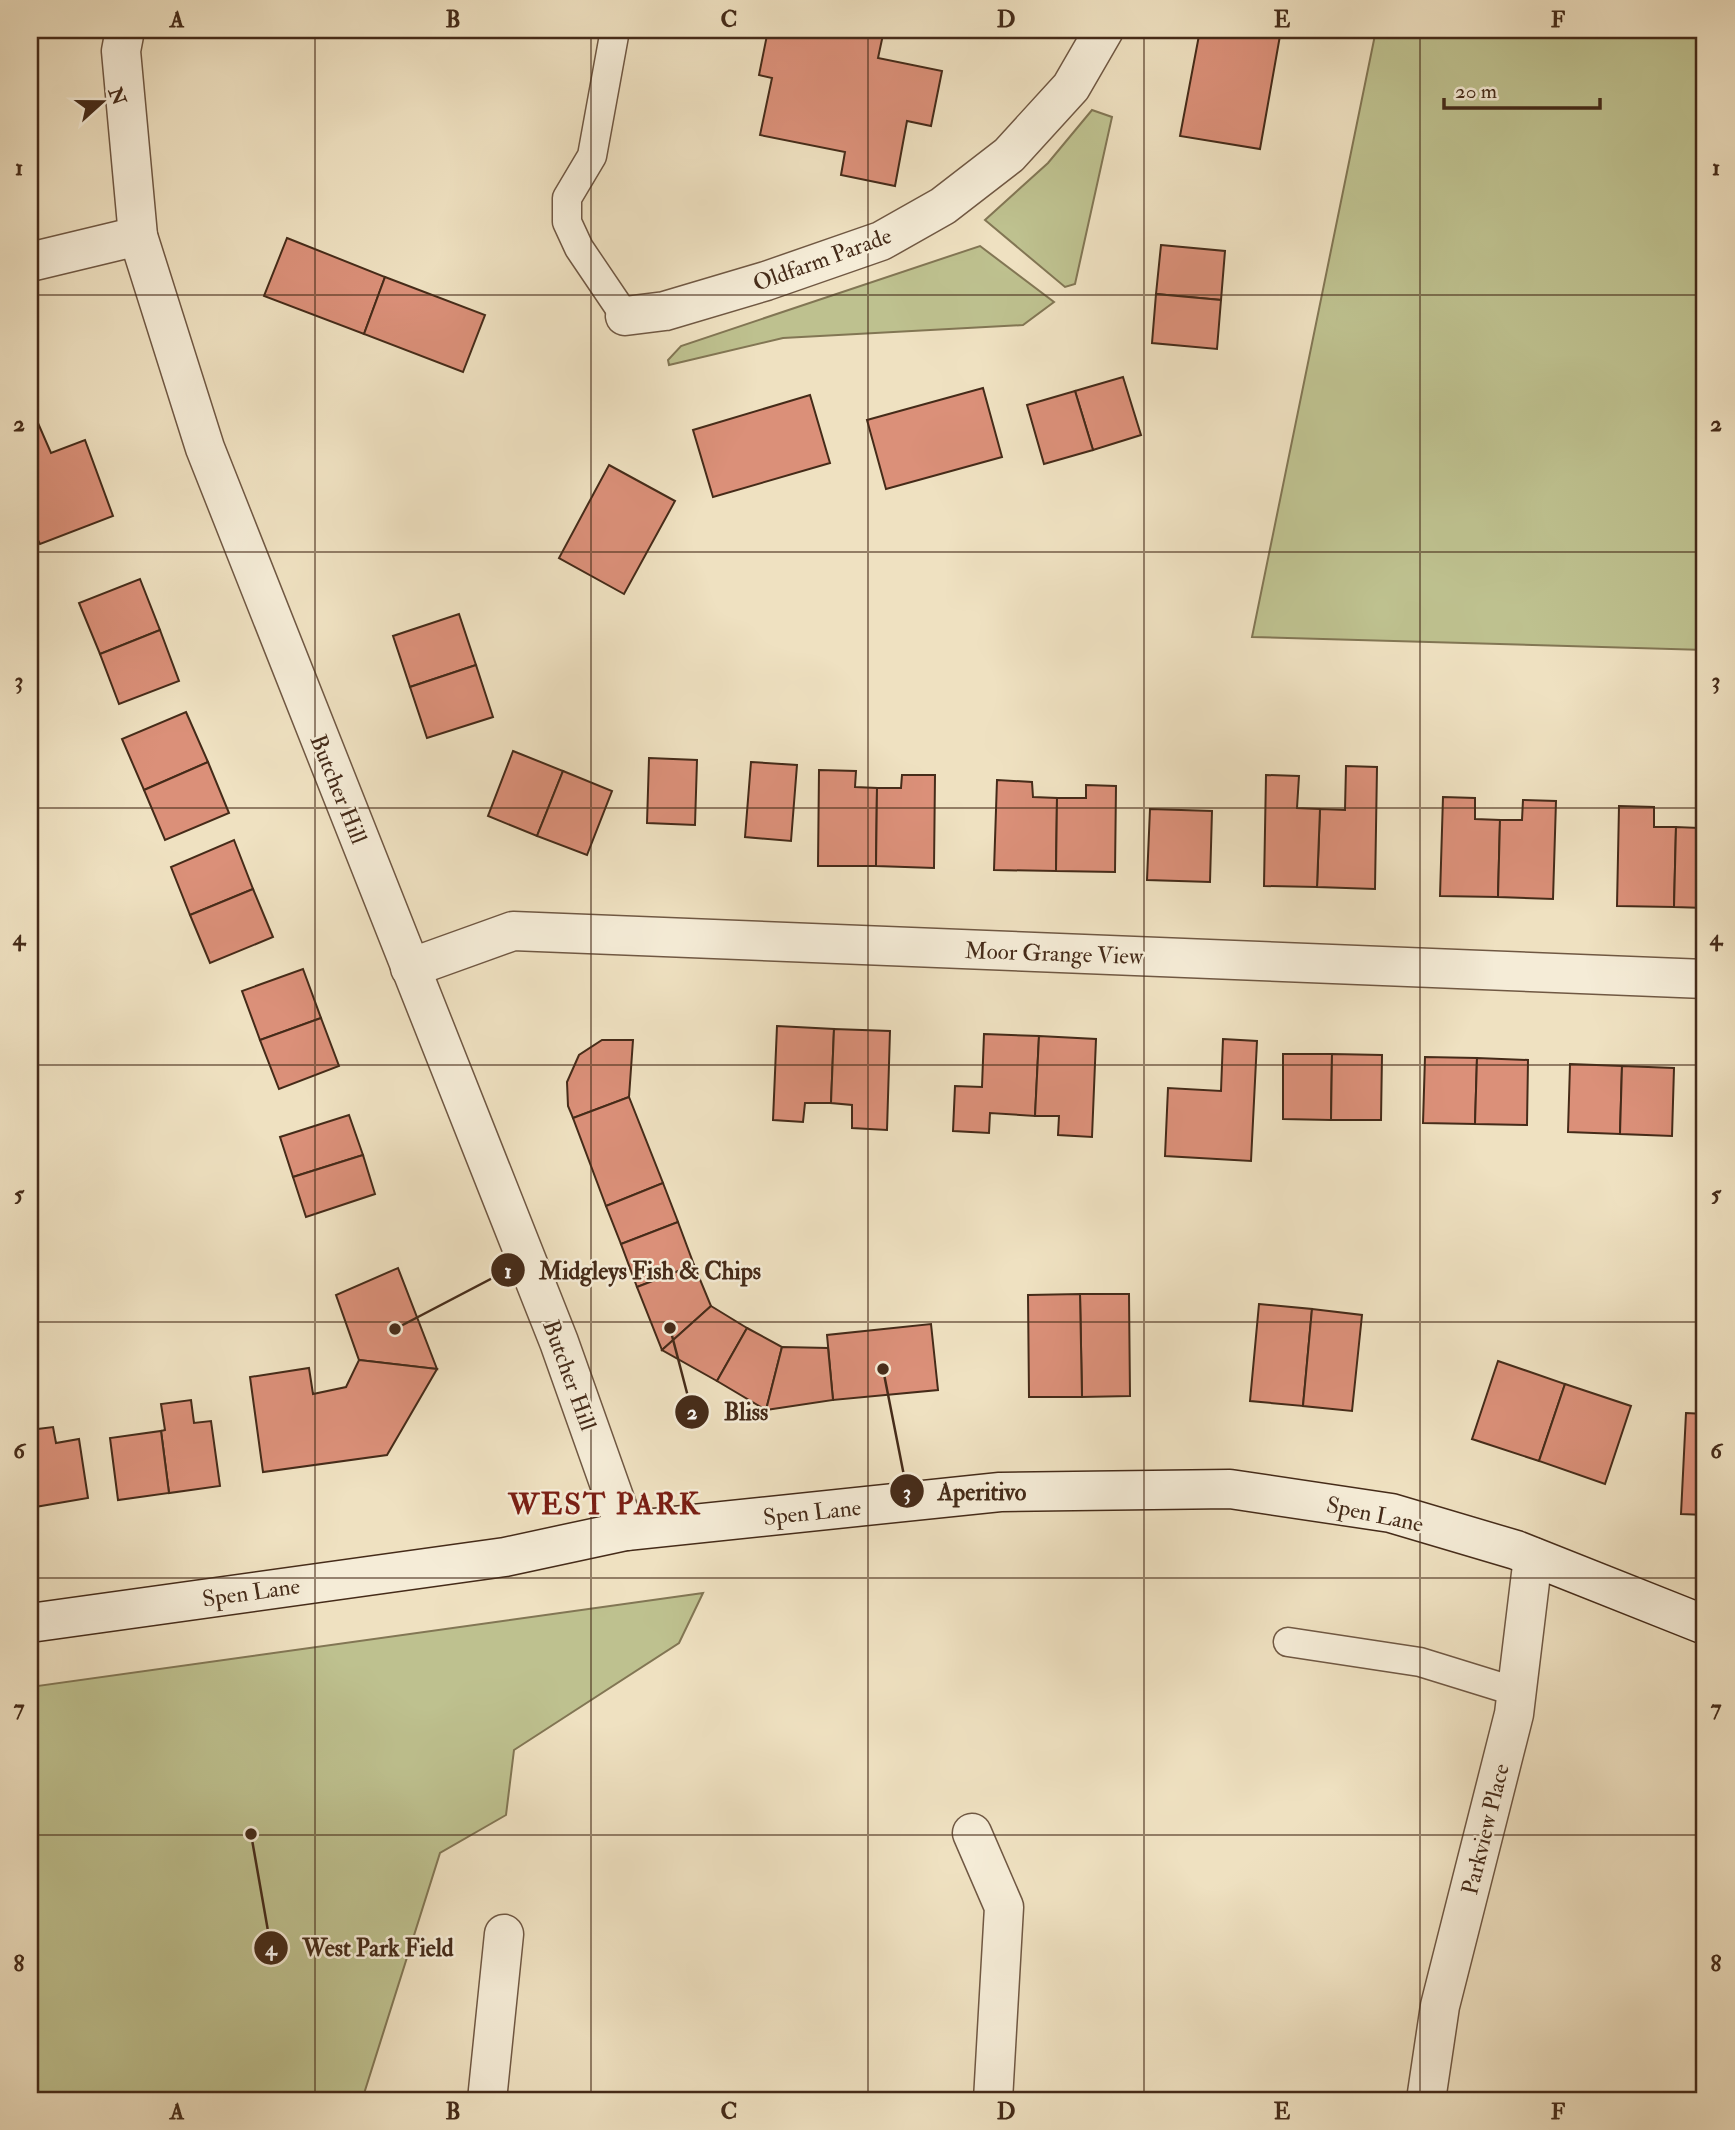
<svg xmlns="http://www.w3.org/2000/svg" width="1735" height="2130" font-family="'IM FELL Double Pica',serif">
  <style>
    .green { fill: #bec18f; stroke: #827654; stroke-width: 2 }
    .building { fill: #db9079; stroke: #452b19; stroke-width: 2 }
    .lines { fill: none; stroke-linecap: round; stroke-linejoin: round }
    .lane-casing { stroke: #705843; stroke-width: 31 }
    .street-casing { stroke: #705843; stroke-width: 41 }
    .secondary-casing { stroke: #452b19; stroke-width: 41 }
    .lane { stroke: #f5ecd7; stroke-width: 28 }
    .street { stroke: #f5ecd7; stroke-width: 38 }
    .secondary { stroke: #f5ecd7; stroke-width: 38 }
    .grid { fill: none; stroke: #452b19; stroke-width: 2; stroke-opacity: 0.55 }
    .labels { text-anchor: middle; stroke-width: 5; stroke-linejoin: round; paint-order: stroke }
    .street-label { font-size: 23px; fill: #452b19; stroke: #f5ecd7 }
    .district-label { font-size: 30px; font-weight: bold; letter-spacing: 2px; fill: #7a1f14; stroke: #f5ecd7 }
    .leader { fill: none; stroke: #452b19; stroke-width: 2.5 }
    .callout-dot { fill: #452b19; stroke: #f5ecd7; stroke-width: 2.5 }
    .mark-label { font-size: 21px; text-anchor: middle; font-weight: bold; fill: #fff }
    .callout-label { font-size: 24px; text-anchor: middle; font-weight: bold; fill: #452b19; stroke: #f5ecd7; stroke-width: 5; stroke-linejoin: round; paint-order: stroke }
    .neatline { fill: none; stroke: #452b19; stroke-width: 2.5 }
    .grid-label { font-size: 23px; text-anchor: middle; font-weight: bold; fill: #452b19 }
  </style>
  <rect width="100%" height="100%" fill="#efe1c1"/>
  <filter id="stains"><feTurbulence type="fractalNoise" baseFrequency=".00286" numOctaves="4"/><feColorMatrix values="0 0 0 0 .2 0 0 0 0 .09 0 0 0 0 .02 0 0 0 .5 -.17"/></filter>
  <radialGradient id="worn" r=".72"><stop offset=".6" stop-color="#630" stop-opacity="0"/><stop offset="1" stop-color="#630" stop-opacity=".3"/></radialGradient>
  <g class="green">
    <polygon points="1376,30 1705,30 1705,650 1252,637"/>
    <polygon points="1092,110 1112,117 1075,284 1065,287 985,220 1048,163"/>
    <polygon points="980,246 1054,302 1023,325 783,338 669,365 668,360 681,346"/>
    <polygon points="703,1593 679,1643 514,1750 506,1815 440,1853 362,2100 30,2100 30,1687"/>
  </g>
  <g class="building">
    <polygon points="768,30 804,35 805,30 884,30 878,58 942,71 931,126 907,121 895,186 841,175 845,152 760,135 772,78 759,75"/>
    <polygon points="1200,30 1281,30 1260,149 1180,136"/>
    <polygon points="287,238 385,277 364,334 264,296"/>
    <polygon points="1161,245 1225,251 1221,300 1156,294"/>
    <polygon points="385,277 485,315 463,372 364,334"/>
    <polygon points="1156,294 1221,300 1217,349 1152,343"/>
    <polygon points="1123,377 1141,435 1093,450 1075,391"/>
    <polygon points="983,388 1002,457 886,489 867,420"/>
    <polygon points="1075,391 1093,450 1044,464 1027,405"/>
    <polygon points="810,395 830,463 713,497 693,430"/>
    <polygon points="31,407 51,453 85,440 113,516 40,544 30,525"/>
    <polygon points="609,465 675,501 624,594 559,558"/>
    <polygon points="140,579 160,630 100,654 79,603"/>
    <polygon points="459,614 476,665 410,687 393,636"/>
    <polygon points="160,630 179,681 119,704 100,654"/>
    <polygon points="476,665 493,717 427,738 410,687"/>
    <polygon points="186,712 208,762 144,790 122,739"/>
    <polygon points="513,751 563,771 537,836 488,816"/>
    <polygon points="649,758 697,760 695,825 647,823"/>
    <polygon points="208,762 229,813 165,840 144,790"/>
    <polygon points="751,762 797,765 791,841 745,837"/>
    <polygon points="1346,766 1377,767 1375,889 1317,887 1320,809 1345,810"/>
    <polygon points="819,770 856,771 855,787 877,788 876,866 818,866"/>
    <polygon points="563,771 612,791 587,855 537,836"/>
    <polygon points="902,775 935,775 934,868 876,866 877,788 901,788"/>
    <polygon points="1266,775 1299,776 1297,808 1320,809 1317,887 1264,886"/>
    <polygon points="997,780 1032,782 1033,797 1057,798 1056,871 994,870"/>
    <polygon points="1086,785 1116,786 1115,872 1056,871 1057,798 1086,798"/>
    <polygon points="1443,797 1475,798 1475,819 1500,820 1498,897 1440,896"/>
    <polygon points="1523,800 1556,801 1553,899 1498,897 1500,820 1522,820"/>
    <polygon points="1619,806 1654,807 1654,827 1676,827 1674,907 1617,906"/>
    <polygon points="1150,809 1212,811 1210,882 1147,880"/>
    <polygon points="1699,811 1705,811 1705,908 1674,907 1676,827 1699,828"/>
    <polygon points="234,840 253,889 190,915 171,867"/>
    <polygon points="253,889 273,937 210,963 190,915"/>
    <polygon points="303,969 321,1018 260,1040 242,991"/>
    <polygon points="321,1018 339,1066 279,1089 260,1040"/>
    <polygon points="777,1026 834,1029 831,1103 805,1103 803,1122 773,1120"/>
    <polygon points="834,1029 890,1031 887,1130 852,1128 852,1105 831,1103"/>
    <polygon points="984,1034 1039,1036 1035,1116 990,1113 989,1133 953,1131 955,1086 982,1087"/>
    <polygon points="1039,1036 1096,1039 1092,1137 1058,1135 1059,1116 1035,1116"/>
    <polygon points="1223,1039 1257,1041 1251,1161 1165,1156 1168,1088 1221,1091"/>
    <polygon points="602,1040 633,1040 629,1097 573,1118 568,1106 567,1082 579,1055"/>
    <polygon points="1283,1054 1332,1054 1331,1120 1283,1119"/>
    <polygon points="1332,1054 1382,1055 1381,1120 1331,1120"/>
    <polygon points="1425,1057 1477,1058 1475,1124 1423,1123"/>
    <polygon points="1477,1058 1528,1060 1527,1125 1475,1124"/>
    <polygon points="1570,1064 1622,1066 1620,1134 1568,1132"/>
    <polygon points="1622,1066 1674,1068 1672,1136 1620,1134"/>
    <polygon points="629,1097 663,1183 606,1206 573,1118"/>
    <polygon points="349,1115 363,1155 293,1177 280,1137"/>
    <polygon points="363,1155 375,1194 306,1217 293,1177"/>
    <polygon points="663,1183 678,1222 621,1244 606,1206"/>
    <polygon points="678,1222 694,1265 637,1287 621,1244"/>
    <polygon points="694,1265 711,1306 662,1350 637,1287"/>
    <polygon points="398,1268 437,1369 359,1360 336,1295"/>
    <polygon points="1080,1294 1129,1294 1130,1396 1082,1397"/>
    <polygon points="1080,1294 1082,1397 1029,1397 1028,1295"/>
    <polygon points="1259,1304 1312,1309 1303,1406 1250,1401"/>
    <polygon points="711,1306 747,1328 717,1381 662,1350"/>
    <polygon points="1312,1309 1362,1315 1352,1411 1303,1406"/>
    <polygon points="931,1324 938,1390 833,1400 827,1335"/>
    <polygon points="747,1328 782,1347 766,1410 717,1381"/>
    <polygon points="782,1347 828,1348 833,1400 766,1410"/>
    <polygon points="359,1360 437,1369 387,1455 263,1472 250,1377 309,1368 313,1394 346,1387"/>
    <polygon points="1498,1361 1565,1384 1539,1461 1472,1439"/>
    <polygon points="1565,1384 1631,1406 1605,1484 1539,1461"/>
    <polygon points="191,1400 194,1423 211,1421 220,1486 169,1493 161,1431 165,1430 161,1404"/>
    <polygon points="1686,1413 1705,1414 1705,1515 1681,1514"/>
    <polygon points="53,1427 56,1443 79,1439 88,1498 35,1507 30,1470 30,1430"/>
    <polygon points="161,1431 169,1493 118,1500 110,1438"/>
  </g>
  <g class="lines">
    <defs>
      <g id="lane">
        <polyline points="615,30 592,156 567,198 567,222 579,248 625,316"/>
        <polyline points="1288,1642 1420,1662 1517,1692"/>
      </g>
      <g id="street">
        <polyline points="125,30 121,51 138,236 205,448 559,1342 626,1531"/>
        <polyline points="30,262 138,236"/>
        <polyline points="625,316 665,311 766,281 881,241 943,206 1009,155 1071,87 1104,30"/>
        <polyline points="410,968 513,931 1705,979"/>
        <polyline points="972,1833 1004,1907 993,2100"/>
        <polyline points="487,2100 504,1934"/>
        <polyline points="1426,2100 1440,2006 1514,1714 1533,1557"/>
      </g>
      <polyline id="secondary" points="30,1623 505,1557 626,1531 1000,1492 1230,1489 1391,1513 1516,1550 1705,1625"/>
    </defs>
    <use href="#lane" class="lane-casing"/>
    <use href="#street" class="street-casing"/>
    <use href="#secondary" class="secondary-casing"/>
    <use href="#lane" class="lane"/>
    <use href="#street" class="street"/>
    <use href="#secondary" class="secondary"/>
  </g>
  <path class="grid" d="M315,30V2100M591,30V2100M868,30V2100M1144,30V2100M1420,30V2100M30,295H1705M30,552H1705M30,808H1705M30,1065H1705M30,1322H1705M30,1578H1705M30,1835H1705"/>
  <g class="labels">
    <g class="street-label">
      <text transform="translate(822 259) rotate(-20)" y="8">Oldfarm Parade</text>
      <text transform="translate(339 789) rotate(68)" y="8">Butcher Hill</text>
      <text transform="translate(1054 953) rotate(2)" y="8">Moor Grange View</text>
      <text transform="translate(570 1375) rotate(70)" y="8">Butcher Hill</text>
      <text transform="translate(812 1512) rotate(-6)" y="8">Spen Lane</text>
      <text transform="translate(1375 1514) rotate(12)" y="8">Spen Lane</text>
      <text transform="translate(251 1592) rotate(-8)" y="8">Spen Lane</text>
      <text transform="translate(1485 1829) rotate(-76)" y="8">Parkview Place</text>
    </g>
    <g class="district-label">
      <text x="605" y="1514">WEST PARK</text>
    </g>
  </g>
  <path class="leader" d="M395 1329L508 1270M670 1328L692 1412M883 1369L907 1491M251 1834L271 1948"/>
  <g class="callout-dot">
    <circle cx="395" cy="1329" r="7"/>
    <circle cx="670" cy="1328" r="7"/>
    <circle cx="883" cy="1369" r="7"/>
    <circle cx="251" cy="1834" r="7"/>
    <circle cx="508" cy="1270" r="18"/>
    <circle cx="692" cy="1412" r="18"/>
    <circle cx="907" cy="1491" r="18"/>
    <circle cx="271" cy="1948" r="18"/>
  </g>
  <g class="mark-label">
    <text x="508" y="1278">1</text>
    <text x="692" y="1419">2</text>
    <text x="907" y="1499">3</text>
    <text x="271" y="1955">4</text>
  </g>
  <g class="callout-label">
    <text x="650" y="1279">Midgleys Fish &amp; Chips</text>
    <text x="746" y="1420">Bliss</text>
    <text x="982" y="1500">Aperitivo</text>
    <text x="378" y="1956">West Park Field</text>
  </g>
  <rect width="1735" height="2130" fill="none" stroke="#efe1c1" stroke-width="77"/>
  <g transform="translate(102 102) rotate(69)" stroke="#f5ecd7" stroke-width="5" paint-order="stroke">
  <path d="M0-5L12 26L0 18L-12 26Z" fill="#452b19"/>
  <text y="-10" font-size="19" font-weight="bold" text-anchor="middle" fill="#452b19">N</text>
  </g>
  <path d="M1444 98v10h156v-10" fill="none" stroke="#452b19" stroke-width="3.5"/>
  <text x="1455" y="98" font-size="21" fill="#452b19" stroke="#f5ecd7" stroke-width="5" paint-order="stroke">20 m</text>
  <rect x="38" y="38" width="1658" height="2054" class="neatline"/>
  <g class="grid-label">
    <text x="177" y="27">A</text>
    <text x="453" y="27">B</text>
    <text x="729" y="27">C</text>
    <text x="1006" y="27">D</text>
    <text x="1282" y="27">E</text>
    <text x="1558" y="27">F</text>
    <text x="19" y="175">1</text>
    <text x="1716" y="175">1</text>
    <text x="19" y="431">2</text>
    <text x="1716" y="431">2</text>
    <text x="19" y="688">3</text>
    <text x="1716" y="688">3</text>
    <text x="19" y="945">4</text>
    <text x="1716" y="945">4</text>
    <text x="19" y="1201">5</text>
    <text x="1716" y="1201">5</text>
    <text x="19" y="1458">6</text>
    <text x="1716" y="1458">6</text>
    <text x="19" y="1715">7</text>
    <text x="1716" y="1715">7</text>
    <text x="19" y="1971">8</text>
    <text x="1716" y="1971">8</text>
    <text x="177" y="2119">A</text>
    <text x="453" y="2119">B</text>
    <text x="729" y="2119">C</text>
    <text x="1006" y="2119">D</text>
    <text x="1282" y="2119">E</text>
    <text x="1558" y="2119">F</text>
  </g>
  <rect width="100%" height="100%" filter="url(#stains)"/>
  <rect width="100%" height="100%" fill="url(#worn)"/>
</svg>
